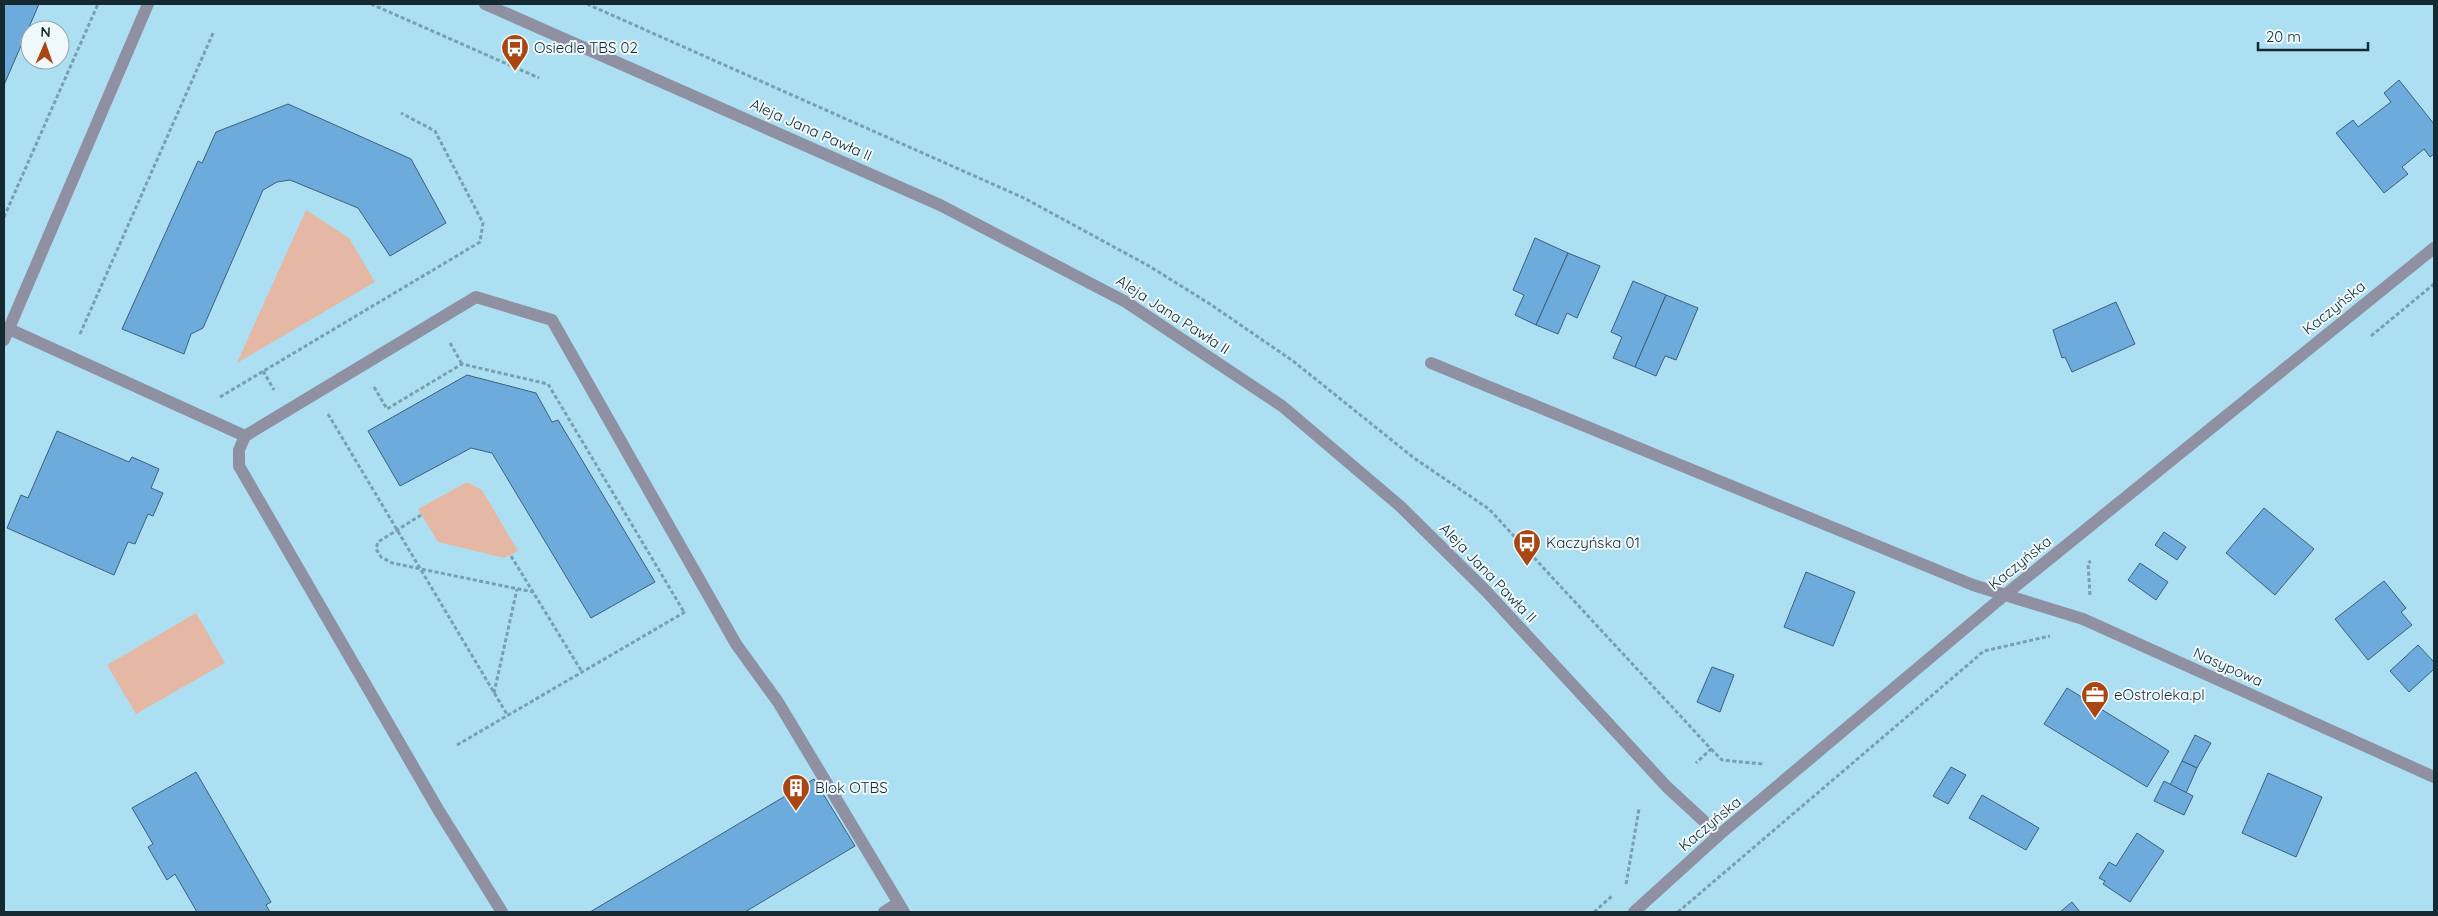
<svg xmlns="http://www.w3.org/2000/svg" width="2438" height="916" font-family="Quicksand,sans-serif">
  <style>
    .green { fill: #e5b8a6 }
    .building { fill: #6cabdb; stroke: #3e607b }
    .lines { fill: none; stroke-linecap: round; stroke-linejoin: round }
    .path { stroke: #78a0af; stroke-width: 3; stroke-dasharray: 4 2.5; stroke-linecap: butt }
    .minor { stroke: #8f90a2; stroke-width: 12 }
    .labels { text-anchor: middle; stroke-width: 4; stroke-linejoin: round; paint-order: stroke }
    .poi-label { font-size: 15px; fill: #152931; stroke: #eff9fc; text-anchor: start }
    .street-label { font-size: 15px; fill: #152931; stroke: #eff9fc }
  </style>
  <rect width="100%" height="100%" fill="#acdff2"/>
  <g class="green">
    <polygon points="306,210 349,238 375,282 237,363"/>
    <polygon points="467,482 482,490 518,551 504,558 438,542 418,509"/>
    <polygon points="196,613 225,663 136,714 107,665"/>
  </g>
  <g class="building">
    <polygon points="4,4 39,4 4,85"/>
    <polygon points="2399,80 2434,124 2434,154 2430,157 2424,149 2402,167 2408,174 2384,193 2336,133 2353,120 2358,127 2391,102 2384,93"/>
    <polygon points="288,104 411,159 446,223 390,256 358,208 290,180 277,182 263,190 203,328 191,334 184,354 122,329 198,161 202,163 216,132"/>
    <polygon points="1535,238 1568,253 1536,325 1515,315 1524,295 1513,290"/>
    <polygon points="1568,253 1600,266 1577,318 1567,313 1558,334 1536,325"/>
    <polygon points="1633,281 1666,295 1635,367 1613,358 1622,337 1611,332"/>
    <polygon points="1666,295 1698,308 1676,360 1665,356 1656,376 1635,367"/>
    <polygon points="2116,302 2135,344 2072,372 2065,357 2062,358 2053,330"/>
    <polygon points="467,375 536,393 552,422 558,420 655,582 591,618 492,453 471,448 400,486 368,431"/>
    <polygon points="57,431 129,462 132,457 159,469 151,488 163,493 153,516 148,514 135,544 128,542 114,575 7,528 21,495 28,498"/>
    <polygon points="2264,508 2314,549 2275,595 2226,553"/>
    <polygon points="2164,532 2186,547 2177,560 2155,545"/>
    <polygon points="2140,563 2168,582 2156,600 2128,580"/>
    <polygon points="1806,572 1855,592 1833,646 1784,627"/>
    <polygon points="2384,581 2406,608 2401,612 2412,625 2368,660 2335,619"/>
    <polygon points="2418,645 2434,662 2434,669 2409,692 2390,671"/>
    <polygon points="1712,667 1734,675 1720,712 1697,702"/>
    <polygon points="2067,688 2169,751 2147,787 2044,724"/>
    <polygon points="2195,735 2211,743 2197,768 2182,761"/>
    <polygon points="2182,761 2197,768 2186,793 2170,785"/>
    <polygon points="1951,767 1966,775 1948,804 1933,796"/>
    <polygon points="196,772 271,902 266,905 270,912 197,912 175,874 167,880 148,847 153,844 132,808"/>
    <polygon points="2268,773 2322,797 2296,857 2242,833"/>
    <polygon points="814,779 855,846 745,912 590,912"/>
    <polygon points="2164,781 2193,796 2184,815 2154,801"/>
    <polygon points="1982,795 2039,828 2026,850 1969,818"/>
    <polygon points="2137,833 2164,851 2130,902 2103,884 2105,881 2099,878 2109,862 2116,866"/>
    <polygon points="2072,902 2080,912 2060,912"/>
  </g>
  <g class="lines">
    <g class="path">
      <polyline points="371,4 539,78"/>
      <polyline points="587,4 1024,198 1149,266 1210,304 1293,361 1414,458 1489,509 1711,749 1696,763"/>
      <polyline points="4,217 98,4"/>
      <polyline points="80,334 214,31"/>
      <polyline points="2371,336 2434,284"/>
      <polyline points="450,343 462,364"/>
      <polyline points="263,371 274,390"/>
      <polyline points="374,387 387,409 462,364 548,384 684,612"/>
      <polyline points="220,397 480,242 483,223 435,131 401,113"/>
      <polyline points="328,414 508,716"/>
      <polyline points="421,515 378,542 376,549 381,557 392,563 533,592"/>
      <polyline points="511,556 582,672"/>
      <polyline points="2090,595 2088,563 2091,561"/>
      <polyline points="494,693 517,589"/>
      <polyline points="457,745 685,612"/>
      <polyline points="1711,749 1722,760 1763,764"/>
      <polyline points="1626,884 1639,809"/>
      <polyline points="1594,912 1612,896"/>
      <polyline points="1678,912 1984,651 2050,636"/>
    </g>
    <g class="minor">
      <polyline points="485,4 940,205 1126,302 1282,406 1400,506 1486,591 1667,787 1719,835"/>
      <polyline points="9,329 245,436 476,297 552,320 736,644 778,702 904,912"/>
      <polyline points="4,340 148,4"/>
      <polyline points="1431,363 1973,585 2083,619 2434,777"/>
      <polyline points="245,436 239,450 239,466 439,811 502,912"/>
      <polyline points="884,912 898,903"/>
      <polyline points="1634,912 1719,835 2006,594 2434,248"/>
    </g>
  </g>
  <defs>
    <symbol id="bus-pin" viewBox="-11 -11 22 30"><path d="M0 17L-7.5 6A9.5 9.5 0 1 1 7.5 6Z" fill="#aa4612" stroke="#eff9fc"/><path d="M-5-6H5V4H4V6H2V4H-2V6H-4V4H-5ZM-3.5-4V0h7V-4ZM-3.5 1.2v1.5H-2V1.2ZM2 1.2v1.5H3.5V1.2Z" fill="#fff"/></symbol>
    <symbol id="office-pin" viewBox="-11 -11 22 30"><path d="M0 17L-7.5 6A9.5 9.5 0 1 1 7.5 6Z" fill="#aa4612" stroke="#eff9fc"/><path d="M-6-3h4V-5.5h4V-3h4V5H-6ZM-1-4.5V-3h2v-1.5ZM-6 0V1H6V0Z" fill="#fff"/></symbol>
    <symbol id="building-pin" viewBox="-11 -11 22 30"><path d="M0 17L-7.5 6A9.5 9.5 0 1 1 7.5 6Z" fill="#aa4612" stroke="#eff9fc"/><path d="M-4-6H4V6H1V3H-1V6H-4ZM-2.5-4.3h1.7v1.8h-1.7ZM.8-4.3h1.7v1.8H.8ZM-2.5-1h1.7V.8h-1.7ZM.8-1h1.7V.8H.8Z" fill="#fff"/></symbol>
  </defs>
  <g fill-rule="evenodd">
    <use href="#bus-pin" x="499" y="32" width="32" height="43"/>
    <use href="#bus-pin" x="1511" y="527" width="32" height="43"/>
    <use href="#office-pin" x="2079" y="679" width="32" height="43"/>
    <use href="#building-pin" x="780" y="772" width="32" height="43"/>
  </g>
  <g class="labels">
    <g class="poi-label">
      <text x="534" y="53">Osiedle TBS 02</text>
      <text x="1546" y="548">Kaczyńska 01</text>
      <text x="2114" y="700">eOstroleka.pl</text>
      <text x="815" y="793">Blok OTBS</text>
    </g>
    <g class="street-label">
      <text transform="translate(811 130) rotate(24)" y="5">Aleja Jana Pawła II</text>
      <text transform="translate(2334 308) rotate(-39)" y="5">Kaczyńska</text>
      <text transform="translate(1173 315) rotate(33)" y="5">Aleja Jana Pawła II</text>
      <text transform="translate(2020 563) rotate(-39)" y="5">Kaczyńska</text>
      <text transform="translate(1488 573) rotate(46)" y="5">Aleja Jana Pawła II</text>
      <text transform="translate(2228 667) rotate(24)" y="5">Nasypowa</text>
      <text transform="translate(1710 824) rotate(-40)" y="5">Kaczyńska</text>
    </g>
  </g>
  <rect width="2438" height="916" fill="none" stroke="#152931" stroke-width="10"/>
  <g transform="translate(45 45) rotate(2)"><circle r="24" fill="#eff9fc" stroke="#98a6ab"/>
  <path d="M0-4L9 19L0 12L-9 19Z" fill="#aa4612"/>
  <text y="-8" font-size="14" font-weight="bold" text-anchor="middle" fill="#152931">N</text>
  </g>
  <path d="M2258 42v8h110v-8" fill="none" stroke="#152931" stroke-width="2.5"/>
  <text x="2266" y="42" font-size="15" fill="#152931" stroke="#eff9fc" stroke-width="4" paint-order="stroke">20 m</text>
</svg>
